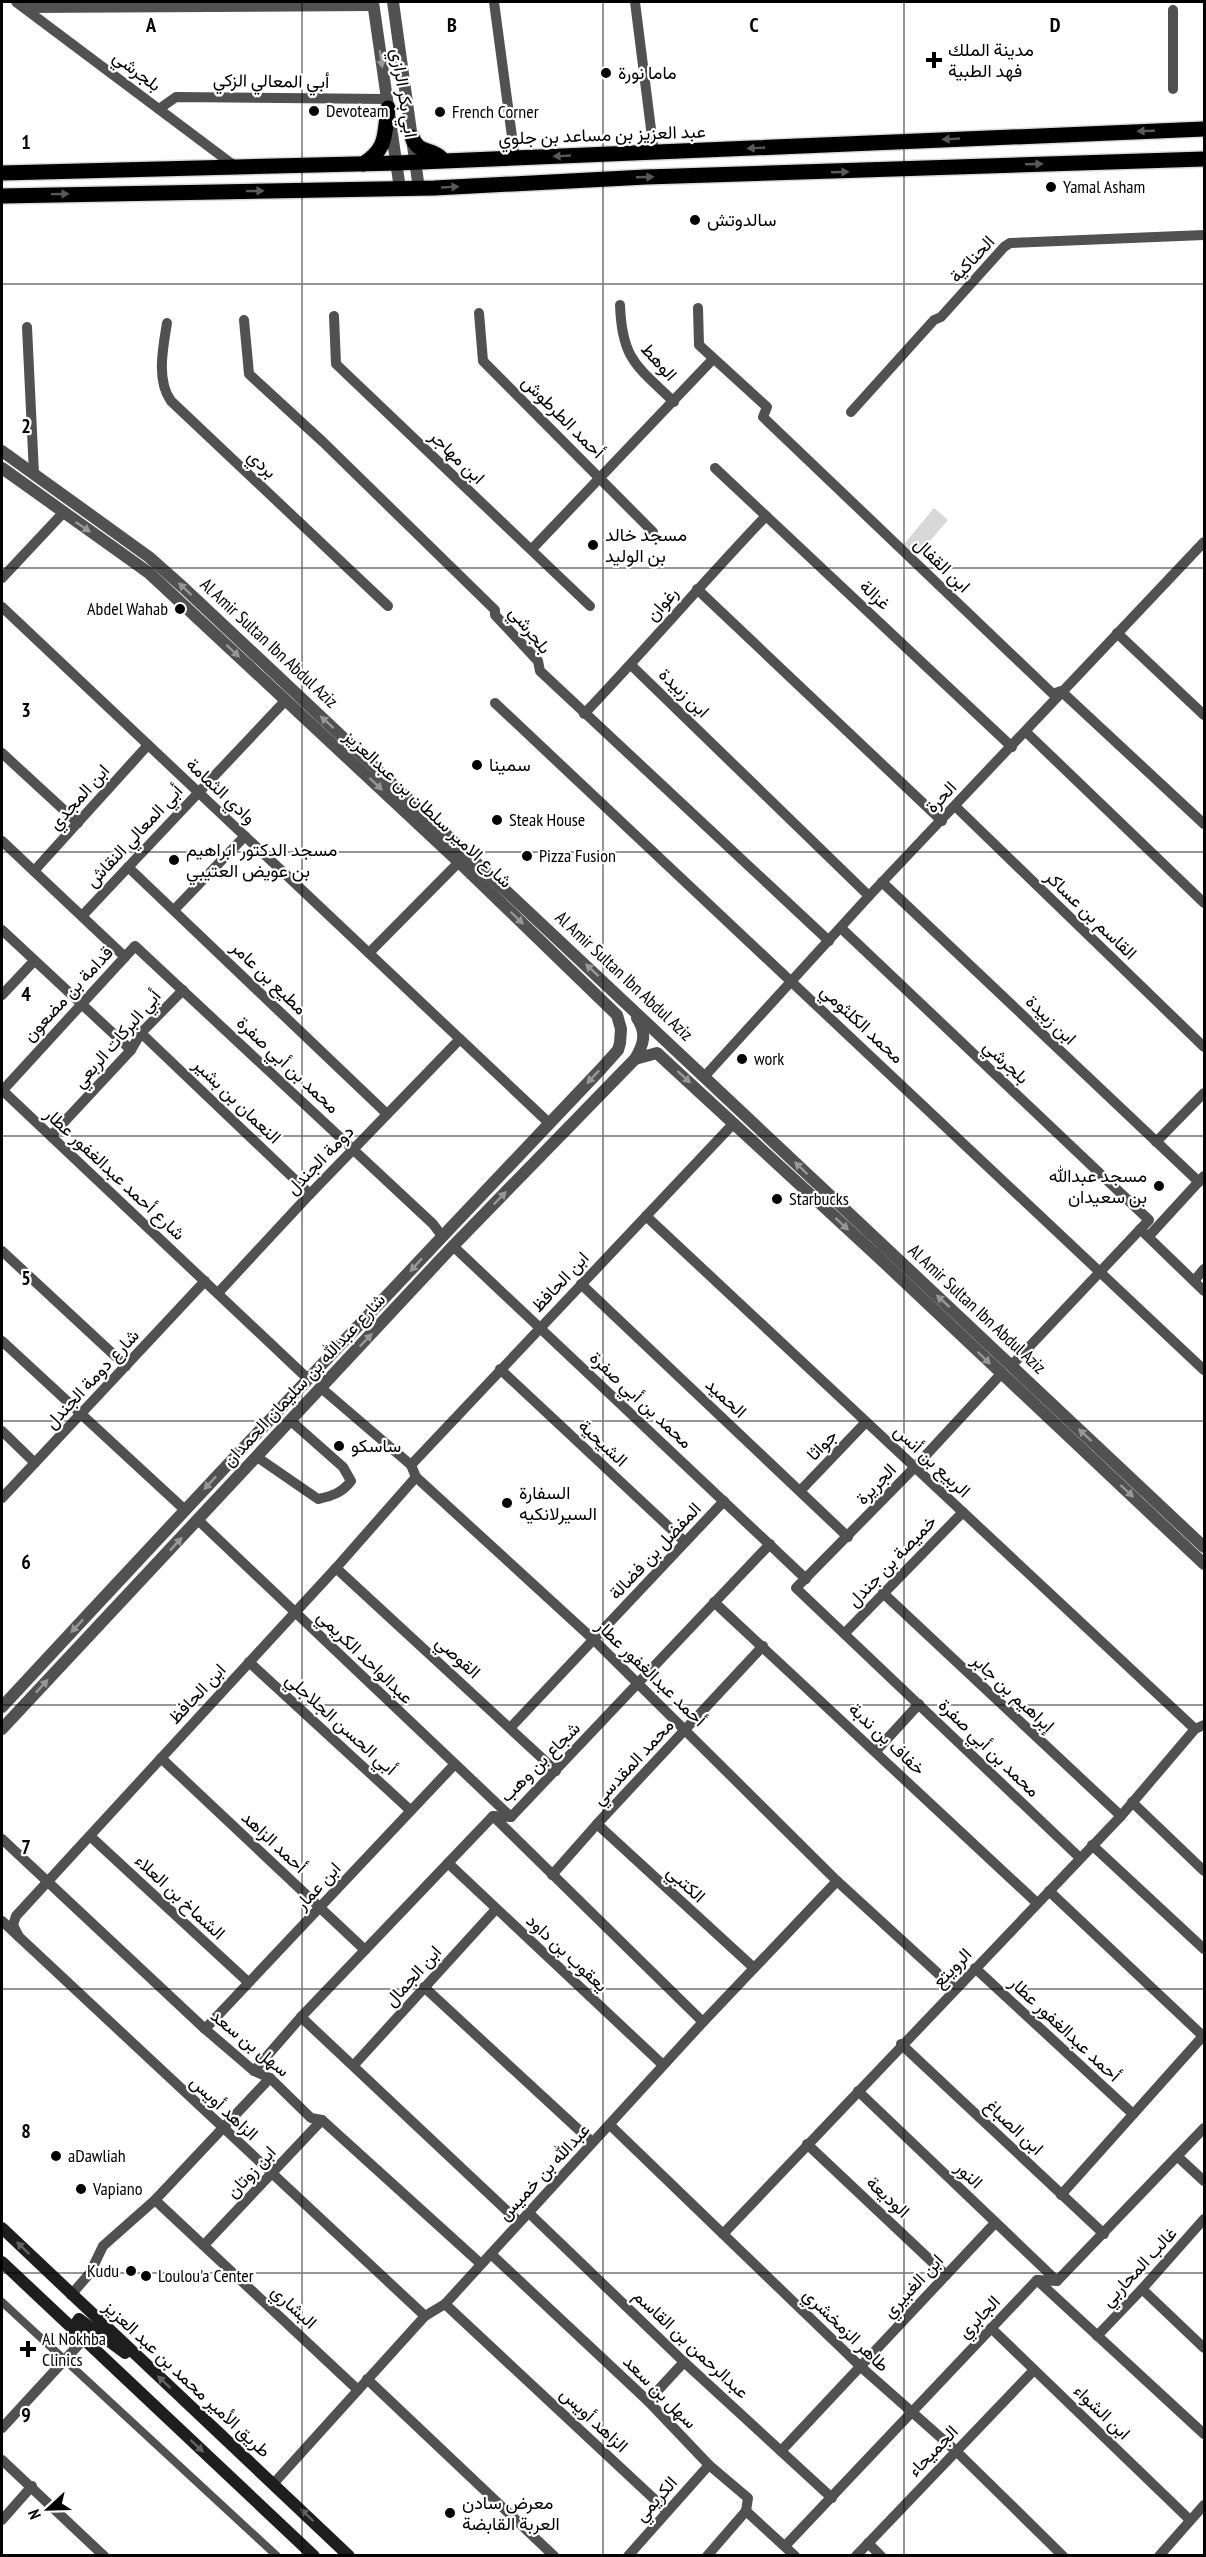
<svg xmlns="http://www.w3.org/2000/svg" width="1206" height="2557" font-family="'PT Sans Narrow',Vazirmatn,sans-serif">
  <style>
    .green { fill: #d8d8d8 }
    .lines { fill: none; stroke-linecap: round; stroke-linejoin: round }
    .primary-casing { stroke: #dbdbdb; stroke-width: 18 }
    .pedestrian { stroke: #515151; stroke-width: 8 }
    .minor { stroke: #515151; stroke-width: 10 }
    .tertiary { stroke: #515151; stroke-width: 12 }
    .secondary { stroke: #1e1e1e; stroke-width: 12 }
    .primary { stroke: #000; stroke-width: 15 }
    .oneway { fill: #979797 }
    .oneway2 { fill: #595959 }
    .oneway3 { fill: #626262 }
    .grid { fill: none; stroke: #000; stroke-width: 1.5; stroke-opacity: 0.55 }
    .poi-dot { fill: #000; stroke: #fff; stroke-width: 2 }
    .labels { text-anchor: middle; stroke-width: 4.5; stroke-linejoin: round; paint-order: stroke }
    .poi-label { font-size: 18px; fill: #000; stroke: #fff; text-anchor: start }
    .street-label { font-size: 18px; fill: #000; stroke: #fff }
    .grid-label { font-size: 20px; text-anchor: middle; font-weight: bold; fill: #000; stroke: #fff; stroke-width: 4.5; stroke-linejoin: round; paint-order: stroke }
  </style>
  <rect width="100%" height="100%" fill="#fff"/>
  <polygon class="green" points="934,508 948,520 917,556 904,544"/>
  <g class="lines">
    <defs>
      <g id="primary">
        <path d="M412,137C418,154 431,148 441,158"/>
        <path d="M363,164C388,148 384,135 388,108"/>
        <polyline points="2,173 397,163 1204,129"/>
        <polyline points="2,196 434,188 646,177 1204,159"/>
      </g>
    </defs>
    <use href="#primary" class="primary-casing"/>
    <polyline class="pedestrian" points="2,2302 277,2556"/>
    <g class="minor">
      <polyline points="16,2 236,167"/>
      <polyline points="494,2 515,159"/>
      <polyline points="635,2 654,153"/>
      <polyline points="25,8 373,6"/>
      <polyline points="1173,89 1173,10"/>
      <polyline points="159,109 176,97 386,99"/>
      <path d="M620,305C622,360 637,366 674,402"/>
      <polyline points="698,308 699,345 767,407 763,417 1053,694 1061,691 1204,824"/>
      <polyline points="479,313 483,361 653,532"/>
      <polyline points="334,316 336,364 590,606"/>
      <polyline points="244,320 249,374 323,442 495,610 495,615 538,661 540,671 829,941"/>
      <path d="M167,323C163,348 156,380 171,401L388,606"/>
      <polyline points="27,327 34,474"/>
      <polyline points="851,412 934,320 941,317 1004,247 1010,243 1204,235"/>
      <polyline points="715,468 1012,747"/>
      <polyline points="532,549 713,359"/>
      <polyline points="2,578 63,513"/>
      <polyline points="697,589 942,821"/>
      <polyline points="2,607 549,1123"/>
      <polyline points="1117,633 1204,715"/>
      <polyline points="631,665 869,896"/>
      <polyline points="495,703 1204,1370"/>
      <path d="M584,714C646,649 704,581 766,516"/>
      <polyline points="1026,732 1204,903"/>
      <polyline points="2,753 78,823"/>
      <polyline points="955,806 1204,1047"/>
      <polyline points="2,841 125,957"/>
      <polyline points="128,867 387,1114"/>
      <polyline points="34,871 148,745"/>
      <polyline points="882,882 1199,1182"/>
      <polyline points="174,910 245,836"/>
      <polyline points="82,916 285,701"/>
      <polyline points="841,928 1149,1220 1011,1366"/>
      <polyline points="2,930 131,1050"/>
      <polyline points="369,953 459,862"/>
      <polyline points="2,995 34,961"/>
      <polyline points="141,1033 310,1194"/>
      <polyline points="704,1077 869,896 1204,542"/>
      <polyline points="2,1090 307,1378"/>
      <polyline points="2,1091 135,946 433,1224 442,1236"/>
      <polyline points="51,1136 131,1050 141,1033 183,990"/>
      <polyline points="1156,1142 1204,1093"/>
      <polyline points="646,1216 1195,1729"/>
      <polyline points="1140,1229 1204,1291"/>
      <polyline points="1149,1236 1204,1176"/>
      <polyline points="453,1246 806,1579"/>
      <polyline points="2,1251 126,1366"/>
      <polyline points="1194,1281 1204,1269"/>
      <polyline points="581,1284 848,1537"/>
      <polyline points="218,1293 310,1194 460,1039"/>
      <polyline points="2,1341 185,1510"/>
      <polyline points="500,1369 684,1541"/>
      <polyline points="1001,1374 914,1468 796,1588 1080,1858"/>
      <polyline points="320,1387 411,1465 416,1477 594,1640 837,1881 955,1989"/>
      <polyline points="2,1431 35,1463"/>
      <path d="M257,1457L318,1499C332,1496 342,1493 351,1481L343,1467L291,1421"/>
      <polyline points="411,1465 734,1123"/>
      <polyline points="801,1490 866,1422"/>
      <polyline points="2,1498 205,1281"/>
      <polyline points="198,1520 511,1817"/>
      <polyline points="336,1568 556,1771"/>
      <polyline points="883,1593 1121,1816"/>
      <polyline points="714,1602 1037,1903"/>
      <polyline points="845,1633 963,1512"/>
      <polyline points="249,1662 410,1810"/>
      <polyline points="511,1727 724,1501"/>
      <polyline points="876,1751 919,1704"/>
      <polyline points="161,1758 365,1950"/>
      <polyline points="1132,1802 1204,1871"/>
      <polyline points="493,1816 703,2022"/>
      <polyline points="597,1824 754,1968"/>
      <polyline points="90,1836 248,1982"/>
      <polyline points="2,1839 205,2029 254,2071 270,2078 311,2118 322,2120 481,2264"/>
      <polyline points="1092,1845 1204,1949"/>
      <polyline points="448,1863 663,2065"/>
      <polyline points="552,1875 597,1824 763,1646"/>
      <polyline points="1049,1891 1204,2037"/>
      <polyline points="2,1921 425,2316"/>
      <polyline points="19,1937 13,1925 16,1916 336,1568 416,1477"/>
      <polyline points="975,1968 1133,2114"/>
      <polyline points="424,1987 592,2142"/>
      <polyline points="301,2017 519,2222"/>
      <polyline points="205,2029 454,1765"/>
      <polyline points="901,2044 1104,2234"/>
      <polyline points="354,2065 496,1909"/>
      <polyline points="254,2071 301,2017 493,1816 511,1817 770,1544"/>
      <polyline points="858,2091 1057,2281"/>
      <polyline points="610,2125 861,2367 956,2451 1063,2556"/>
      <polyline points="807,2144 946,2275"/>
      <polyline points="1177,2156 1204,2181"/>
      <polyline points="1061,2195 1203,2036"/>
      <polyline points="155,2200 358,2390"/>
      <polyline points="529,2213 684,2362 832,2498"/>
      <polyline points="723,2234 1121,1816 1195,1729 1204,1725"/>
      <polyline points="204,2245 322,2120"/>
      <polyline points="491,2254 648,2401 709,2465 748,2498 746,2511"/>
      <polyline points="1037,2280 1204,2434"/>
      <polyline points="1142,2289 1204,2348"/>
      <polyline points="71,2295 90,2273 103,2246 155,2200 270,2078"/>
      <polyline points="445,2304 667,2511"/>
      <polyline points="991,2328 1190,2520"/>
      <polyline points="1097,2336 1142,2289 1204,2219"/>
      <polyline points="367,2379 554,2556"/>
      <polyline points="648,2401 684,2362"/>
      <polyline points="2,2428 83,2340"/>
      <polyline points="781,2451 995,2223"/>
      <polyline points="2,2460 104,2556"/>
      <polyline points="274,2483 425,2316 445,2304 703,2022 837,1881"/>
      <polyline points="746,2511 795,2556"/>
      <polyline points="2,2520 32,2486"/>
      <polyline points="868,2543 881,2556"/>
      <polyline points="785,2546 1037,2280 1057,2281 1204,2128"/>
      <polyline points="628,2556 709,2465"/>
      <polyline points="707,2556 746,2511"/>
      <polyline points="856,2556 1034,2370"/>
      <polyline points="1159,2556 1204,2505"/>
    </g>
    <g class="tertiary">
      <polyline points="373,2 400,189"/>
      <polyline points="393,2 419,189"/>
      <polyline points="2,451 149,557 184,588 1204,1547"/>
      <path d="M2,468L149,573L459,862L617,1015L621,1029L620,1043L618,1050L601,1069C400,1281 200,1493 2,1707"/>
      <polyline points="635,1059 657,1053 875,1254 1204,1564"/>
      <path d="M2,1729L453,1246L635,1059C644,1044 647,1033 637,1018"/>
    </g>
    <g class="secondary">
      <polyline points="2,2228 349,2556"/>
      <polyline points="2,2262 314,2556"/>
      <polyline points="82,2336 75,2325 79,2319 125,2353"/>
    </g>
    <use href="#primary" class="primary"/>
  </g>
  <defs><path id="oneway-solid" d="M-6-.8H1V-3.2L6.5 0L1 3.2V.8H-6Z" transform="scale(1.5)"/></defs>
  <g class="oneway">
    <use href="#oneway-solid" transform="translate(381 59) rotate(82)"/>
    <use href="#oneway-solid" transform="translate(83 527) rotate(34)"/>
    <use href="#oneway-solid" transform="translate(185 589) rotate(-137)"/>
    <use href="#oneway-solid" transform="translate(233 651) rotate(43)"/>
    <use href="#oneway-solid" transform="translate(327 722) rotate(-138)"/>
    <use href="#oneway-solid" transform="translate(376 784) rotate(43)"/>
    <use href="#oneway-solid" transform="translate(517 918) rotate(44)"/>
    <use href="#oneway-solid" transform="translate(592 970) rotate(-137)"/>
    <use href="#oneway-solid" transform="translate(593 1077) rotate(133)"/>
    <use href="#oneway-solid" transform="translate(684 1077) rotate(42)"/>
    <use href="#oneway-solid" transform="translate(801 1168) rotate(-136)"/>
    <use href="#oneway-solid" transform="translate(500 1198) rotate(-46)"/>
    <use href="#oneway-solid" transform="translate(842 1224) rotate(43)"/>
    <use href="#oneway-solid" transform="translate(416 1265) rotate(132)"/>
    <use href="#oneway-solid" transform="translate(943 1301) rotate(-138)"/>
    <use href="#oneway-solid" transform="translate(366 1340) rotate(-46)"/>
    <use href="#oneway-solid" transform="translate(984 1358) rotate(44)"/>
    <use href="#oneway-solid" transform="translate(1085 1435) rotate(-137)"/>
    <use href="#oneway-solid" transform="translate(210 1483) rotate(133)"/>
    <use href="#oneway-solid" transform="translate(1127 1491) rotate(43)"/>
    <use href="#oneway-solid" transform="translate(176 1544) rotate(-47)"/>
    <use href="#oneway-solid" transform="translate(77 1626) rotate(133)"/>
    <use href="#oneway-solid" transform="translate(42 1686) rotate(-47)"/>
  </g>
  <g class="oneway2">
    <use href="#oneway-solid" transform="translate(1146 131) rotate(178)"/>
    <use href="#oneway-solid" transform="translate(951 139) rotate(177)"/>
    <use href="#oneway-solid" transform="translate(756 148) rotate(177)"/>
    <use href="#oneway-solid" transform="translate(562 156) rotate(177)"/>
    <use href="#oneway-solid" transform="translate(1034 164) rotate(-2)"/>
    <use href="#oneway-solid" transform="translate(840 172) rotate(-2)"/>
    <use href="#oneway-solid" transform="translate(645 177) rotate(-2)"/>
    <use href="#oneway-solid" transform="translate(450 187) rotate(-3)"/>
    <use href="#oneway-solid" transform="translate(255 191) rotate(-1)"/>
    <use href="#oneway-solid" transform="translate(60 194) rotate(-1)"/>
  </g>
  <g class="oneway3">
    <use href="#oneway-solid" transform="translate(23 2248) rotate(-136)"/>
    <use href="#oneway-solid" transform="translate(164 2382) rotate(-137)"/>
    <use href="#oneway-solid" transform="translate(197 2446) rotate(43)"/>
    <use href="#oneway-solid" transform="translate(307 2515) rotate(-136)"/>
  </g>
  <path class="grid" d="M302,2V2556M603,2V2556M904,2V2556M2,284H1204M2,568H1204M2,852H1204M2,1136H1204M2,1421H1204M2,1705H1204M2,1989H1204M2,2273H1204"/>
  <g class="poi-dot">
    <path d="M931 51h6v6h6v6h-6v6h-6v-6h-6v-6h6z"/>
    <circle cx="606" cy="73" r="6"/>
    <circle cx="314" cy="111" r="6"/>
    <circle cx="440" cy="112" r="6"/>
    <circle cx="1051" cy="187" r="6"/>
    <circle cx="695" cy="220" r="6"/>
    <circle cx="593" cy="545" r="6"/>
    <circle cx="180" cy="609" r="6"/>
    <circle cx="477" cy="765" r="6"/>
    <circle cx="497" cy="820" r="6"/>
    <circle cx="527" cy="856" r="6"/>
    <circle cx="174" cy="860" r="6"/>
    <circle cx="742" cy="1059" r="6"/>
    <circle cx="1159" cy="1186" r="6"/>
    <circle cx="777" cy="1199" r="6"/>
    <circle cx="339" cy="1446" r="6"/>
    <circle cx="507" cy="1503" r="6"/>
    <circle cx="56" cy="2156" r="6"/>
    <circle cx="81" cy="2189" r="6"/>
    <circle cx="131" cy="2271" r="6"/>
    <circle cx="146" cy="2276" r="6"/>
    <path d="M25 2340h6v6h6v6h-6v6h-6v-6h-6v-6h6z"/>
    <circle cx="450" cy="2513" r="6"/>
  </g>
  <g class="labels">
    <g class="poi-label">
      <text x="948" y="56">مدينة الملك<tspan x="948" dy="21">فهد الطبية</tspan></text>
      <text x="618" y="79">ماما نورة</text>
      <text x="326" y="117">Devoteam</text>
      <text x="452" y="118">French Corner</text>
      <text x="1063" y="193">Yamal Asham</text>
      <text x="707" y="226">سالدوتش</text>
      <text x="605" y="541">مسجد خالد<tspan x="605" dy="21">بن الوليد</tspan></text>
      <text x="168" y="615" text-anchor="end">Abdel Wahab</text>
      <text x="489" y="771">سمينا</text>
      <text x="509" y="826">Steak House</text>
      <text x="186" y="856">مسجد الدكتور ابراهيم<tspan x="186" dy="21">بن عويض العتيبي</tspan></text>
      <text x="539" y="862">Pizza Fusion</text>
      <text x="754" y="1065">work</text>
      <text x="1147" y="1182" text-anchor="end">مسجد عبدالله<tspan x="1147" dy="21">بن سعيدان</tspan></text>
      <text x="789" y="1205">Starbucks</text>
      <text x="351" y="1452">ساسكو</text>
      <text x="519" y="1499">السفارة<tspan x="519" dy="21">السيرلانكيه</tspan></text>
      <text x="68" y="2162">aDawliah</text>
      <text x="93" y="2195">Vapiano</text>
      <text x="119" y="2277" text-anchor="end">Kudu</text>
      <text x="158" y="2282">Loulou'a Center</text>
      <text x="42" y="2345">Al Nokhba<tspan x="42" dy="21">Clinics</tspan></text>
      <text x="462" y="2509">معرض سادن<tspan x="462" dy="21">العربة القابضة</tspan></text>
    </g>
    <g class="street-label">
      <text transform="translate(137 71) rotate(37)" y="6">بلجرشي</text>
      <text transform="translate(271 81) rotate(1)" y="6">أبي المعالي الزكي</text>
      <text transform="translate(404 93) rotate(81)" y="6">ابي بكر الرازي</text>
      <text transform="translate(602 135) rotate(-2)" y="6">عبد العزيز بن مساعد بن جلوي</text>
      <text transform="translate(972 259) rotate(-47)" y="6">الحناكية</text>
      <text transform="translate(659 362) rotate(48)" y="6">الوهط</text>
      <text transform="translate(563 417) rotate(45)" y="6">أحمد الطرطوش</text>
      <text transform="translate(457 457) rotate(44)" y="6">ابن مهاجر</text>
      <text transform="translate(262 464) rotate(43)" y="6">بردي</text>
      <text transform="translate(942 565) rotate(44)" y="6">ابن القفال</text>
      <text transform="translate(875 595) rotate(43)" y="6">غزالة</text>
      <text transform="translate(662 604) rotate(-49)" y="6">رغوان</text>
      <text transform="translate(530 630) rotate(51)" y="6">بلجرشي</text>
      <text transform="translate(269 643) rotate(43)" y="6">Al Amir Sultan Ibn Abdul Aziz</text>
      <text transform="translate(684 693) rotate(44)" y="6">ابن زبيدة</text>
      <text transform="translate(221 791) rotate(43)" y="6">وادي الثمامة</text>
      <text transform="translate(79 797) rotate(-48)" y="6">ابن المجدي</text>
      <text transform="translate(941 797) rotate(-47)" y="6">الحرة</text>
      <text transform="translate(428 809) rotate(43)" y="6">شارع الامير سلطان بن عبدالعزيز</text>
      <text transform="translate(134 836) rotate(-47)" y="6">أبي المعالي النقاش</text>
      <text transform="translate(1091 915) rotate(44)" y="6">القاسم بن عساكر</text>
      <text transform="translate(624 976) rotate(43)" y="6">Al Amir Sultan Ibn Abdul Aziz</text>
      <text transform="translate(269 978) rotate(44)" y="6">مطيع بن عامر</text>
      <text transform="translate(68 994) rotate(-47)" y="6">قدامة بن مضعون</text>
      <text transform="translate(1051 1020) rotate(44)" y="6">ابن زبيدة</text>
      <text transform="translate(862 1024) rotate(43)" y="6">محمد الكلثومي</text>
      <text transform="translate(117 1039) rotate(-49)" y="6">أبي البركات الربعي</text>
      <text transform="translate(1006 1062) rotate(43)" y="6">بلجرشي</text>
      <text transform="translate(288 1065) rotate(43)" y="6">محمد بن أبي صفرة</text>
      <text transform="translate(237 1101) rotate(44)" y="6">النعمان بن بشير</text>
      <text transform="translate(320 1160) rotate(-46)" y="6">دومة الجندل</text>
      <text transform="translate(115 1174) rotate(43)" y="6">شارع أحمد عبدالغفور عطار</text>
      <text transform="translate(560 1282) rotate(-47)" y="6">ابن الحافظ</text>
      <text transform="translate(977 1309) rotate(43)" y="6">Al Amir Sultan Ibn Abdul Aziz</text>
      <text transform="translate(92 1379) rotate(-47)" y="6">شارع دومة الجندل</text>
      <text transform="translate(304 1380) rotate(-47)" y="6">شارع عبدالله بن سليمان الحمدان</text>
      <text transform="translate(726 1398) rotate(43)" y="6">الحميد</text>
      <text transform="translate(641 1400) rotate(43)" y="6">محمد بن أبي صفرة</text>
      <text transform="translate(603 1443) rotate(43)" y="6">الشيحية</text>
      <text transform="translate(822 1445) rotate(-46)" y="6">جواثا</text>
      <text transform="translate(932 1461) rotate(43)" y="6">الربيع بن أنس</text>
      <text transform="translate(876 1484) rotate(-46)" y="6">الجريرة</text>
      <text transform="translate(655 1551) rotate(-47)" y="6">المفضل بن فضالة</text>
      <text transform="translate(892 1561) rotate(-46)" y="6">خميصة بن جندل</text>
      <text transform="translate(365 1657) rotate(44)" y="6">عبدالواحد الكريمي</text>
      <text transform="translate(458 1657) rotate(42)" y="6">القوصي</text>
      <text transform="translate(651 1673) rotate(44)" y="6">أحمد عبدالغفور عطار</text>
      <text transform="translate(1013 1693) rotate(43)" y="6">إبراهيم بن جابر</text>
      <text transform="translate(197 1694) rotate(-47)" y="6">ابن الحافظ</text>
      <text transform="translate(341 1724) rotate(42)" y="6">أبي الحسن الجلاجلي</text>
      <text transform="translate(887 1739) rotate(43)" y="6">خفاف بن ندبة</text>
      <text transform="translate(989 1748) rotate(44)" y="6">محمد بن أبي صفرة</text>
      <text transform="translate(540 1762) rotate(-45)" y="6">شجاع بن وهب</text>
      <text transform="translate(633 1762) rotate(-47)" y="6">محمد المقدسي</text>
      <text transform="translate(274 1842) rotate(43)" y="6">أحمد الزاهد</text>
      <text transform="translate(686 1884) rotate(43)" y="6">الكتبي</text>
      <text transform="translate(318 1886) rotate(-47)" y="6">ابن عمار</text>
      <text transform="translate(180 1897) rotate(43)" y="6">الشماخ بن العلاء</text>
      <text transform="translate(567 1953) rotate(43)" y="6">يعقوب بن داود</text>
      <text transform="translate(952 1968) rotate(-46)" y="6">الرويتع</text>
      <text transform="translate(413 1976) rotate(-48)" y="6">ابن الجمال</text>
      <text transform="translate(1065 2029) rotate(43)" y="6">أحمد عبدالغفور عطار</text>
      <text transform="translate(250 2043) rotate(39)" y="6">سهل بن سعد</text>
      <text transform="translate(224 2108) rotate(43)" y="6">الزاهد أويس</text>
      <text transform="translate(1014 2127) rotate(43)" y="6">ابن الصباغ</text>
      <text transform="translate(251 2172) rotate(-47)" y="6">ابن زوتان</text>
      <text transform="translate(544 2172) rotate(-47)" y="6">عبدالله بن خميس</text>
      <text transform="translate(969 2175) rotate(44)" y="6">النور</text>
      <text transform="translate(888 2197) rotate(43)" y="6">الوديعة</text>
      <text transform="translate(1139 2267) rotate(-47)" y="6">غالب المحاربي</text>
      <text transform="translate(913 2286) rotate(-47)" y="6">ابن الغبيري</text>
      <text transform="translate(294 2307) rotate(43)" y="6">البشاري</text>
      <text transform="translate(979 2317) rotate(-46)" y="6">الجابري</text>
      <text transform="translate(846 2330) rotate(44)" y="6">طاهر الزمخشري</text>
      <text transform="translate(691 2344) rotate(43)" y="6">عبدالرحمن بن القاسم</text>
      <text transform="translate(187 2379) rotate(43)" y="6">طريق الأمير محمد بن عبد العزيز</text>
      <text transform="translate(660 2392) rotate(45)" y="6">سهل بن سعد</text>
      <text transform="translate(1102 2412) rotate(44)" y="6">ابن الشواء</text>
      <text transform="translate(594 2420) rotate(43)" y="6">الزاهد أويس</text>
      <text transform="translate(933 2451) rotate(-46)" y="6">الجميحاء</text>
      <text transform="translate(656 2499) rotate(-48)" y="6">الكريمي</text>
    </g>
  </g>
  <g class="grid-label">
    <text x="151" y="32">A</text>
    <text x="452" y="32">B</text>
    <text x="754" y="32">C</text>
    <text x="1055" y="32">D</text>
    <text x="26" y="149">1</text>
    <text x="26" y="433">2</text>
    <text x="26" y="717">3</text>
    <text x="26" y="1001">4</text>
    <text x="26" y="1285">5</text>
    <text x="26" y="1569">6</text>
    <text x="26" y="1854">7</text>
    <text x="26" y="2138">8</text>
    <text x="26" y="2422">9</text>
  </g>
  <rect width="1206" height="2557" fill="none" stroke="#000000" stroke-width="6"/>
  <g transform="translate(48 2509) rotate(248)" stroke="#ffffff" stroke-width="4.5" paint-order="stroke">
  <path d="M0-4.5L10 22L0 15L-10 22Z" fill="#000000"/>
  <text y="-9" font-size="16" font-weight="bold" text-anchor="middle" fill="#000000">N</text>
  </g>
</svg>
